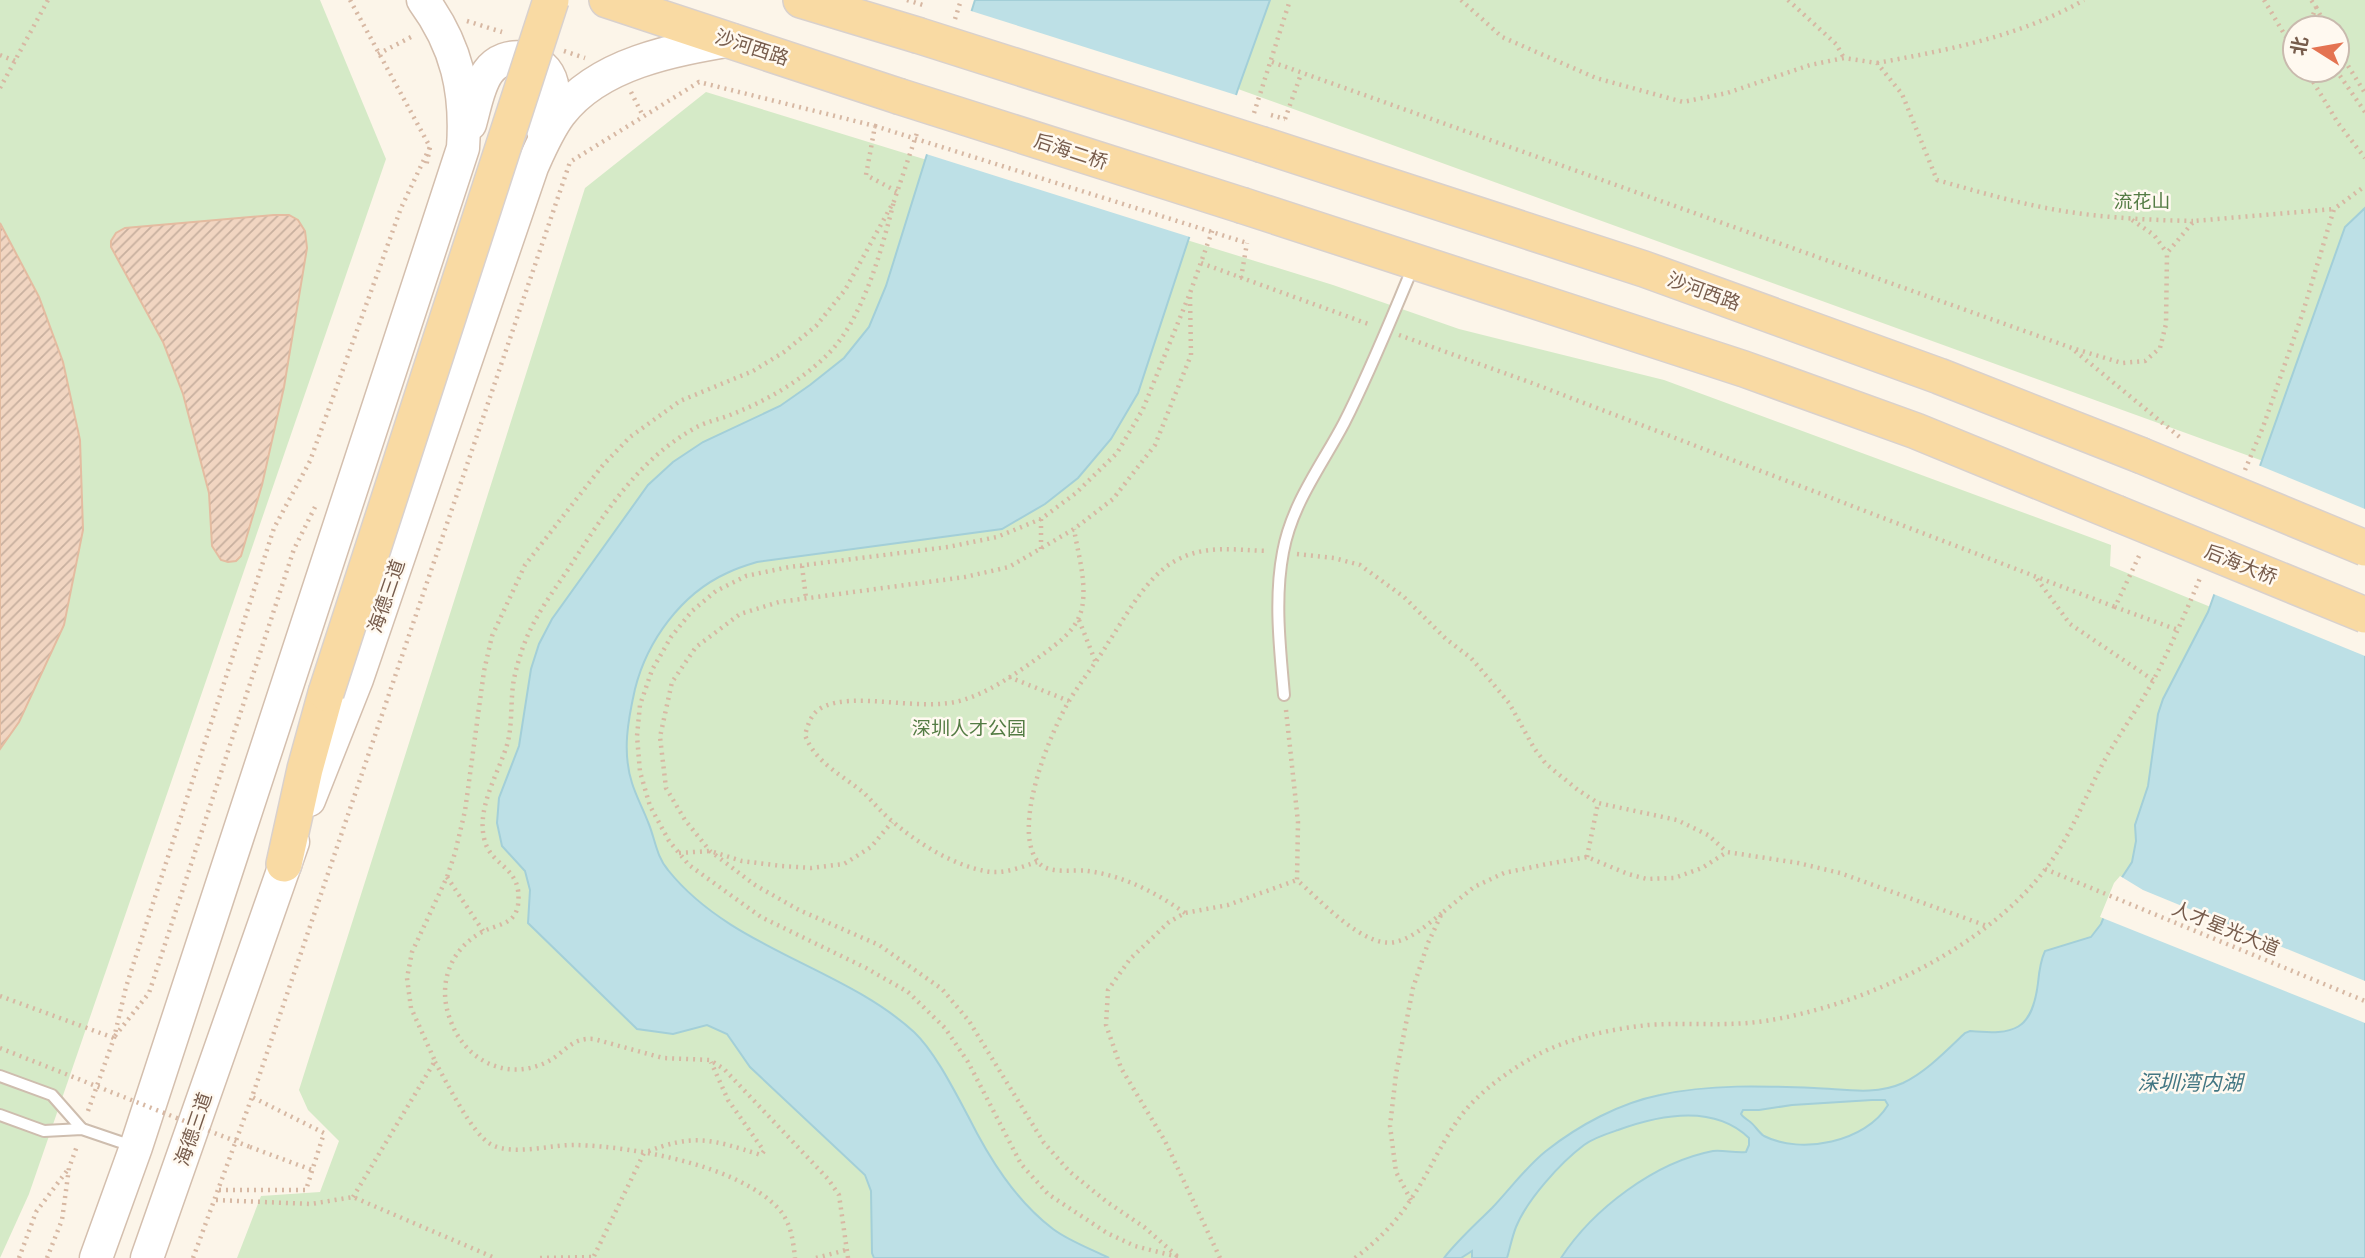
<svg xmlns="http://www.w3.org/2000/svg" width="2365" height="1258" font-family="'Public Sans','Noto Sans SC',sans-serif">
  <style>
    .green { fill: #d5eac7; fill-rule: evenodd }
    .water { fill: #bde0e6; stroke: #a3cfd8; stroke-width: 2; fill-rule: evenodd }
    .pier { fill: #fcf5e9 }
    .building { fill: url(#building-hatch); stroke: #e4bca1; stroke-width: 2 }
    .lines { fill: none; stroke-linecap: round; stroke-linejoin: round }
    .service-casing { stroke: #cebdae; stroke-width: 14 }
    .secondary-casing { stroke: #d4bfae; stroke-width: 35 }
    .primary-casing { stroke: #d9d1cd; stroke-width: 38 }
    .path { stroke: #d7b8a3; stroke-width: 4.5; stroke-dasharray: 2 5; stroke-linecap: butt }
    .service { stroke: #fff; stroke-width: 10 }
    .secondary { stroke: #fff; stroke-width: 32 }
    .primary { stroke: #f9daa3; stroke-width: 35 }
    .primary-bridge-casing { stroke: #d9d1cd; stroke-width: 38; stroke-linecap: butt }
    .path-bridge { stroke: #d7b8a3; stroke-width: 4.5; stroke-dasharray: 2 5; stroke-linecap: butt }
    .primary-bridge { stroke: #f9daa3; stroke-width: 35 }
    .labels { text-anchor: middle; stroke-width: 5; stroke-linejoin: round; paint-order: stroke }
    .street-label { font-size: 19px; fill: #775c4c; stroke: #fff9f0 }
    .park-label { font-size: 19px; fill: #547c44; stroke: #fff9f0 }
    .water-label { font-size: 21px; font-style: italic; fill: #437783; stroke: #fff9f0 }
  </style>
  <defs>
    <pattern id="building-hatch" width="6" height="6" patternUnits="userSpaceOnUse" patternTransform="scale(1.75)"><rect width="6" height="6" fill="#f1d5c1"/><path d="M-1 1l2-2M0 6l6-6M5 7l2-2" fill="none" stroke="#c8b09f"/></pattern>
  </defs>
  <rect width="100%" height="100%" fill="#fcf5e9"/>
  <g class="green">
    <polygon points="0,0 320,0 386,159 29,1194 0,1258"/>
    <path d="M1270,0H2365V208L2345,227L2263,461L1238,89ZM2295,28H2337V70H2295Z"/>
    <polygon points="706,92 1333,285 1459,329 1664,380 2111,545 2110,566 2365,670 2365,1258 237,1258 261,1196 320,1192 339,1141 308,1110 299,1090 585,188"/>
  </g>
  <g class="water">
    <path d="M975,0H1270L1238,89L1138,393L1111,439L1078,478L1045,504L1002,529L757,562C747,565 737,568 727,573C681,594 647,641 635,689C628,720 622,752 632,783C636,796 643,809 648,822C655,838 656,856 668,870C731,949 843,967 914,1032C935,1052 954,1090 968,1116C989,1158 1015,1200 1053,1229C1069,1241 1091,1249 1109,1258H874L872,1253L871,1191L865,1175L750,1067L727,1034L707,1025L673,1034L637,1029L528,923L530,890L525,871L502,846L497,823L499,798L519,746L531,669L539,644L552,619L648,485L673,462L703,442L780,406L810,385L844,358L869,327L886,286Z"/>
    <path d="M2365,208V1258H1561C1593,1209 1655,1162 1713,1151C1724,1150 1734,1153 1746,1152L1749,1145V1138C1714,1104 1659,1115 1618,1130C1606,1134 1593,1138 1584,1145C1560,1163 1527,1200 1516,1227C1512,1237 1510,1248 1507,1258H1472V1251L1461,1258H1444C1458,1240 1475,1225 1492,1208C1510,1189 1526,1167 1546,1151C1579,1125 1620,1103 1660,1095C1709,1084 1764,1086 1814,1088C1844,1089 1874,1096 1903,1083C1926,1072 1946,1051 1965,1033L1970,1031C2014,1035 2032,1031 2038,983C2039,972 2040,962 2045,951L2091,937L2101,924L2117,885L2132,862L2136,841L2135,825L2148,786L2158,714L2163,699L2208,612L2345,227ZM1872,1100H1885L1888,1105C1866,1142 1801,1155 1764,1136C1758,1132 1755,1125 1749,1121C1746,1119 1743,1117 1741,1114L1743,1110H1759L1792,1105Z"/>
  </g>
  <g class="pier">
    <polygon points="968,10 1239,96 1193,238 923,153"/>
    <polygon points="2258,465 2365,509 2365,656 2211,593"/>
    <polygon points="2120,876 2143,890 2365,981 2365,1023 2100,917 2114,883"/>
  </g>
  <g class="building">
    <polygon points="274,215 289,215 298,220 305,231 307,248 284,387 262,485 241,556 236,561 228,562 221,560 212,546 209,493 183,394 163,342 111,247 111,241 116,233 125,228"/>
    <polygon points="0,223 39,297 63,362 80,440 83,530 64,625 19,722 0,749"/>
  </g>
  <g class="lines">
    <defs>
      <g id="service">
        <path d="M1284,695C1280,649 1274,599 1283,552C1292,503 1322,465 1344,423C1370,372 1391,319 1413,267"/>
        <polyline points="0,1076 52,1095 82,1129"/>
        <polyline points="0,1115 44,1131 82,1129 135,1147"/>
      </g>
      <g id="secondary">
        <path d="M470,124C475,107 478,86 488,72C505,48 545,54 552,84C556,99 548,117 543,131"/>
        <path d="M309,800L357,679L532,167C540,149 548,130 560,114C599,63 673,50 732,40"/>
        <path d="M96,1258L136,1147L463,148C467,92 457,46 423,0"/>
        <polyline points="147,1258 293,842"/>
      </g>
      <g id="primary">
        <polyline points="607,0 898,96"/>
        <polyline points="801,0 917,35"/>
        <polyline points="1263,145 1644,269 1939,376 2140,455"/>
        <polyline points="1244,206 1744,369 1916,431 2116,513"/>
        <polyline points="284,864 305,769 326,693"/>
      </g>
    </defs>
    <use href="#service" class="service-casing"/>
    <use href="#secondary" class="secondary-casing"/>
    <use href="#primary" class="primary-casing"/>
    <g class="path">
      <polyline points="350,0 430,147 426,167"/>
      <path d="M1461,0L1502,37L1596,78L1683,102L1727,93L1810,65L1844,58L1877,63L1902,94L1937,180C1979,192 2020,204 2063,211C2106,218 2149,220 2193,221"/>
      <polyline points="1788,0 1836,44 1844,58"/>
      <polyline points="2264,0 2295,52"/>
      <polyline points="2316,7 2327,28"/>
      <polyline points="955,19 961,0"/>
      <polyline points="467,21 502,32"/>
      <polyline points="2310,28 2310,23 2316,7 2311,0"/>
      <polyline points="2337,48 2365,93"/>
      <polyline points="564,51 585,58"/>
      <polyline points="378,54 415,35"/>
      <polyline points="0,55 15,61"/>
      <polyline points="1272,62 2072,348 2122,363 2145,361 2160,348 2166,324 2167,253 2194,221 2334,209"/>
      <path d="M1877,63C1948,50 2021,36 2084,0"/>
      <polyline points="2306,70 2338,123 2365,158"/>
      <polyline points="2336,70 2365,112"/>
      <polyline points="0,88 48,0"/>
      <polyline points="631,92 643,116"/>
      <polyline points="1254,113 1290,0"/>
      <polyline points="1285,119 1301,74"/>
      <polyline points="2132,220 2154,235 2167,253"/>
      <polyline points="1201,263 1371,325"/>
      <polyline points="1241,278 1247,243"/>
      <polyline points="1399,335 1532,383 2115,607"/>
      <polyline points="2075,351 2182,439"/>
      <polyline points="2245,470 2263,427 2303,312 2334,209 2365,186"/>
      <polyline points="1041,519 1041,550"/>
      <polyline points="1297,554 1334,558 1360,565 1404,597 1446,639 1471,658 1489,679 1509,703 1534,748 1546,764 1578,790 1598,803 1677,820 1708,835 1727,852"/>
      <polyline points="2139,556 2115,607 2178,630"/>
      <polyline points="802,566 806,598"/>
      <polyline points="2037,579 2070,624 2153,680"/>
      <polyline points="1079,620 1096,663"/>
      <polyline points="1009,677 1069,701"/>
      <path d="M1286,710L1298,822L1297,880C1319,899 1364,949 1395,942C1413,938 1428,924 1442,913"/>
      <polyline points="679,853 710,851 742,861 782,866 811,868 844,864 871,847 892,822"/>
      <polyline points="1587,857 1598,803"/>
      <path d="M1037,862C1021,867 1003,875 985,871C953,865 917,843 892,821C882,813 874,803 865,794C844,776 815,763 805,735C808,724 811,714 821,708C853,690 922,713 963,700C992,691 1018,672 1042,655C1059,642 1077,630 1082,608C1087,582 1078,554 1074,529"/>
      <polyline points="2045,869 2365,1001"/>
      <polyline points="447,877 483,931"/>
      <path d="M1185,913C1155,892 1124,876 1088,871C1073,869 1048,875 1038,862C1011,828 1050,733 1069,701C1081,681 1096,663 1108,643C1126,616 1146,577 1175,561C1206,544 1233,550 1268,551"/>
      <polyline points="0,996 114,1038"/>
      <polyline points="115,1036 149,993 294,549 315,507"/>
      <path d="M435,1062C447,1082 472,1135 492,1145C515,1156 553,1144 577,1145C635,1147 737,1165 778,1208C791,1222 793,1240 795,1258"/>
      <polyline points="88,1111 114,1038 126,987 274,528 310,461 401,208 430,147"/>
      <polyline points="250,1147 312,1170"/>
      <polyline points="219,1190 306,1190 324,1133 252,1097"/>
      <polyline points="353,1197 435,1061 411,1008 407,978 412,952 447,877 455,853 465,811 484,671 492,636 525,565 603,465 630,437 680,401 753,371 784,352 816,326 845,290 894,201 918,130"/>
      <polyline points="216,1200 311,1204 353,1197 495,1258"/>
      <polyline points="1411,1200 1396,1172 1390,1126 1396,1074 1413,988 1428,943 1442,913 1474,887 1504,873 1547,864 1587,857 1628,874 1647,879 1674,878 1702,868 1727,852 1798,863 1840,873 1987,926"/>
      <path d="M594,1256L644,1153C693,1133 711,1139 761,1155L764,1151L728,1100L711,1062"/>
      <polyline points="1177,1256 1144,1227 1107,1202 1070,1172 1044,1143 969,1021 942,989 879,945 799,910 755,885 710,851 685,820 666,788 660,737 672,682 696,647 740,614 779,602 965,577 1009,567 1074,529 1113,499 1155,445 1191,355 1190,297"/>
      <polyline points="1178,1257 1135,1246 1107,1233 1048,1194 1021,1164 968,1062 945,1028 908,992 866,968 761,917 689,865 669,841 650,806 640,772 637,736 640,705 652,670 671,637 692,611 716,591 746,576 789,567 948,547 997,537 1041,519 1076,493 1117,453 1143,409 1190,293 1214,226"/>
      <polyline points="19,1258 36,1212 69,1168"/>
      <polyline points="47,1258 62,1220 69,1168 77,1146"/>
      <polyline points="193,1258 252,1097 570,162 699,82 875,126 866,175 898,192"/>
      <polyline points="540,1258 595,1257"/>
      <polyline points="816,1258 846,1250"/>
      <path d="M848,1258L839,1195L828,1179L724,1069L710,1060L663,1058L594,1039C571,1037 565,1053 547,1062C506,1082 464,1060 450,1019C437,985 450,949 482,932C497,924 515,925 518,905C523,865 490,868 484,838C477,807 498,774 507,745C513,724 510,700 514,679C516,669 519,659 522,650C532,620 550,596 567,571C602,517 637,460 695,428C707,421 722,419 735,413C768,400 802,380 827,355C863,320 882,249 894,201"/>
      <polyline points="1220,1258 1165,1141 1121,1068 1106,1025 1108,990 1130,959 1169,922 1185,913 1228,905 1297,880"/>
      <path d="M1355,1258C1377,1241 1396,1223 1411,1199C1432,1169 1445,1132 1470,1105C1490,1084 1516,1066 1541,1053C1573,1037 1612,1029 1648,1025C1687,1022 1726,1027 1765,1021C1863,1006 1987,948 2047,867C2073,833 2087,791 2108,754C2123,729 2140,705 2154,679C2171,646 2186,612 2200,578"/>
    </g>
    <use href="#service" class="service"/>
    <use href="#secondary" class="secondary"/>
    <use href="#primary" class="primary"/>
    <defs>
      <g id="primary-bridge">
        <polyline points="917,35 1263,145"/>
        <polyline points="898,96 1244,206"/>
        <polyline points="2140,455 2365,548"/>
        <polyline points="2116,513 2365,615"/>
        <polyline points="326,693 551,0"/>
      </g>
    </defs>
    <use href="#primary-bridge" class="primary-bridge-casing"/>
    <g class="path-bridge">
      <polyline points="907,0 926,6"/>
      <polyline points="1271,115 1285,119"/>
      <polyline points="875,126 1247,243"/>
      <polyline points="0,1048 250,1147"/>
    </g>
    <use href="#primary-bridge" class="primary-bridge"/>
  </g>
  <g class="labels">
    <g class="street-label">
      <text transform="translate(752 47) rotate(18)" y="7">沙河西路</text>
      <text transform="translate(1071 151) rotate(18)" y="7">后海二桥</text>
      <text transform="translate(1704 291) rotate(20)" y="7">沙河西路</text>
      <text transform="translate(2241 564) rotate(22)" y="7">后海大桥</text>
      <text transform="translate(386 596) rotate(-71)" y="7">海德三道</text>
      <text transform="translate(2226 928) rotate(22)" y="7">人才星光大道</text>
      <text transform="translate(193 1129) rotate(-71)" y="7">海德三道</text>
    </g>
    <g class="park-label">
      <text x="2142" y="208">流花山</text>
      <text x="969" y="735">深圳人才公园</text>
    </g>
    <g class="water-label">
      <text x="2190" y="1090">深圳湾内湖</text>
    </g>
  </g>
  <g transform="translate(2316 49) rotate(281)"><circle r="33" fill="#fff9f0" stroke="#c9baae" stroke-width="2"/>
  <path d="M0-5L12 26L0 18L-12 26Z" fill="#e47351"/>
  <text y="-10" font-size="19" font-weight="bold" text-anchor="middle" fill="#775c4c">北</text>
  </g>
</svg>
